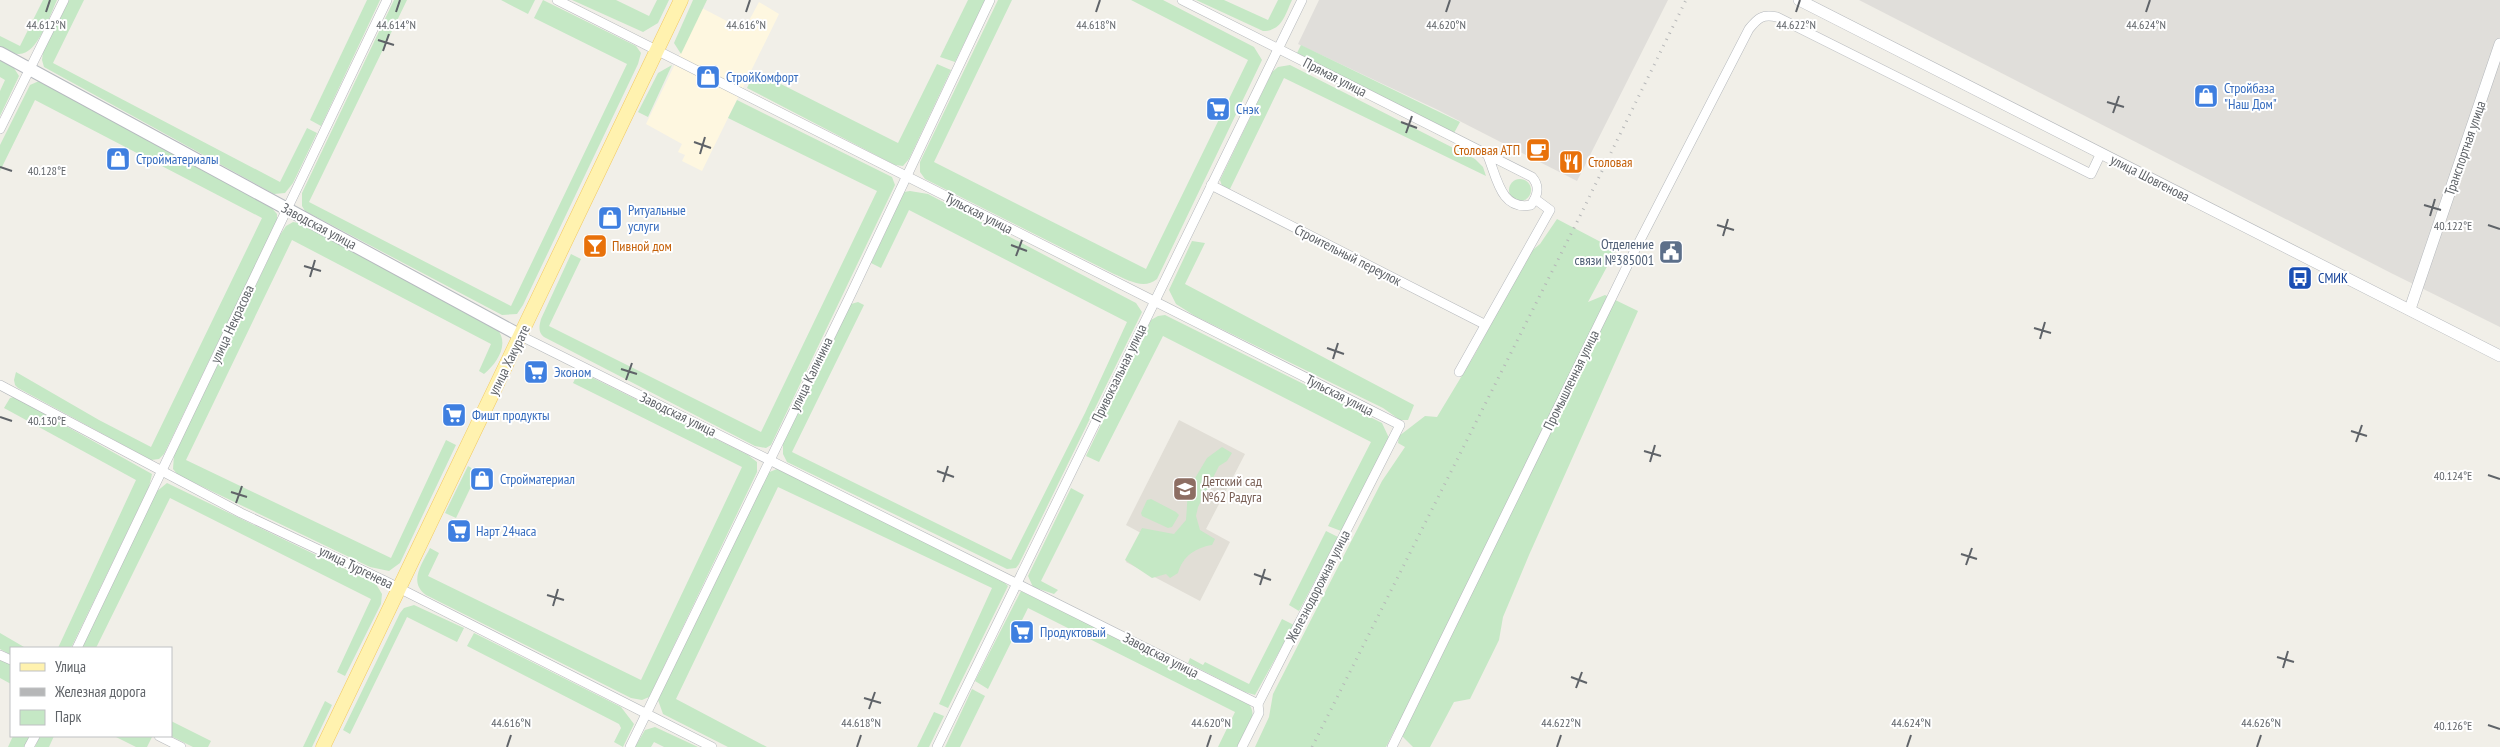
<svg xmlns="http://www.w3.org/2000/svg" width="2500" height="747" font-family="'PT Sans Narrow',sans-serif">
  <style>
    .commercial { fill: #fef7e0 }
    .industrial { fill: #e0deda }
    .education { fill: #e1ded6 }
    .green { fill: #c5e8c5 }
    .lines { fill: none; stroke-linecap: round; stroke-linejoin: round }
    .minor-casing { stroke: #b5b8bc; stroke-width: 10 }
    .tertiary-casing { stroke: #b5b8bc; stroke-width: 12 }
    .secondary-casing { stroke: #b6babf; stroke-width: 14 }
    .primary-casing { stroke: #f2c960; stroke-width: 15 }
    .minor { stroke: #fff; stroke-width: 9 }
    .tertiary { stroke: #fff; stroke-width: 11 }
    .secondary { stroke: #fff; stroke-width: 12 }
    .primary { stroke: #fff2af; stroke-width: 14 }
    .rail { stroke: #b6b7b8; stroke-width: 3; stroke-dasharray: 1 6; stroke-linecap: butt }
    .ticks { fill: none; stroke: #5f6368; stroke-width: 2 }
    .labels { text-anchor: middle; stroke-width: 4; stroke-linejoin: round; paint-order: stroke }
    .shop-label { font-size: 14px; fill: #366cbe; stroke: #fff; text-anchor: start }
    .street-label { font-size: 14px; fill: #5f6368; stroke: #fff }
    .food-label { font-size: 14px; fill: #c56008; stroke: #fff; text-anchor: start }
    .service-label { font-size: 14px; fill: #4e5e75; stroke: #fff; text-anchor: end }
    .transit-label { font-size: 14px; fill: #164399; stroke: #fff; text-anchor: start }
    .education-label { font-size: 14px; fill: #785e54; stroke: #fff; text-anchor: start }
    .ticks-label { font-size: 12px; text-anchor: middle; fill: #5f6368; stroke: #fff; stroke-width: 4; stroke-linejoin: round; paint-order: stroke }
  </style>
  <rect width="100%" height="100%" fill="#f1efe8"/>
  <polygon class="commercial" points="759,2 779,14 702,171 682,161 685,155 678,152 682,144 646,124 702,8 744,30"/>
  <g class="industrial">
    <polygon points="1319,0 1668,0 1577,181 1438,110 1298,44"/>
    <polygon points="1859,0 2500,0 2500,327 2391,273"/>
  </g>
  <polygon class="education" points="1179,420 1245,454 1206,529 1230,542 1200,601 1126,562 1141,533 1126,525"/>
  <g class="green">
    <path d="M43,0H57C50,15 37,56 18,54C12,54 5,49 0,46V36L20,46Z"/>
    <polygon points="68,0 84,0 53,63 280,182 307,128 317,133 293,183 285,193 274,194 44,67 42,60 43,52"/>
    <polygon points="367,0 380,0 321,126 310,120"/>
    <polygon points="394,0 407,0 309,202 511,306 627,64 534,18 543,0 636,46 641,53 638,64 523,305 517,314 502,315 305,211 302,206 302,193"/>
    <polygon points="501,0 535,0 528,14"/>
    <polygon points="572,0 616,0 649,16 657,0 669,0 658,23 643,32"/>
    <polygon points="693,0 707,0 681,54 674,43"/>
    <polygon points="968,0 985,0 955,62 940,57"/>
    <path d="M998,0H1012L934,162L1146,269L1248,60L1131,0H1163L1254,47L1262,60L1157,279C1144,290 1128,280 1114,274L925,179L920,172V162Z"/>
    <path d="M1196,0H1224L1268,20L1278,0H1292C1285,15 1282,31 1263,31Z"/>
    <polygon points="1301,45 1460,122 1454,133 1297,53"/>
    <polygon points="0,59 12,65 19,76 0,116 0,91 5,80 0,77"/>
    <polygon points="937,64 951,70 909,159 903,166 895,165 747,88 755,71 898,143"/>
    <polygon points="672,65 648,117 638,112 658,73"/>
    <polygon points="1290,65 1475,159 1483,167 1486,176 1284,78 1229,191 1222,186 1220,180 1272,72 1278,67"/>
    <polygon points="39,81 270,206 277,214 277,220 164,454 159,459 151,460 18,388 15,385 14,380 16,372 99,420 151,447 262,218 35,100 0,171 0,145 30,85"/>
    <path d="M737,100L892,177L895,185L771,445L766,448L755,446L544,337C538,332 539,327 541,319L571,254L581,259L549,326L761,432L877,191L728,118Z"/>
    <circle cx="1520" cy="190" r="11"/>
    <polygon points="910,191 928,194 1136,303 1142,312 1019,564 1016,568 1007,569 787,462 783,454 783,441 851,304 858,302 864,305 792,452 1011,560 1085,413 1127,322 909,210 881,268 871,263 904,192"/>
    <polygon points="1557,219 1616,250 1588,302 1605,295 1638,311 1529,555 1503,617 1499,640 1470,699 1454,702 1430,747 1413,747 1395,729 1386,747 1255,747 1269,717 1273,694 1382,481 1405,447 1398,443 1399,436 1425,416 1437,417 1475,354 1529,253 1540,244"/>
    <path d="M293,222L299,223L497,329C510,344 497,363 484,374L479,371L491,344L292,240L186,460L391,558L446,440L456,445L400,563L389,571L370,567L178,475L173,469L174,455L280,235L286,226Z"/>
    <polygon points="1192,241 1205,243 1185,284 1414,405 1408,420 1400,420 1383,408 1195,316 1176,304 1169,290"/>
    <polygon points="1165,315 1382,423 1389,438 1341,531 1328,526 1371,442 1163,336 1099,462 1086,456 1151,320 1158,316"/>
    <path d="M579,371L748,455L757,462V472L654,687L649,697L642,700L631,698L426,595C408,582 422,564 430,548L439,553L428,576L641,680L742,467L573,383Z"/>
    <polygon points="14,397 152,474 149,487 71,648 58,648 136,480 4,408 10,398"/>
    <path d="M1222,447L1232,453L1227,461L1219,466L1198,507L1196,516L1200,530L1215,539L1212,545C1195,548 1183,556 1178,573L1170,578L1166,574L1152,578L1125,560L1142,528L1174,534L1186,520L1188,490L1207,458Z"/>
    <polygon points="468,466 478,472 456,518 445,513"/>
    <polygon points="777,469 998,576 1008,586 948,708 939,704 992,588 778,487 676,699 767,747 728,747 663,714 658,700 767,473"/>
    <polygon points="167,483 376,584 382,594 381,604 345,676 337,672 371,599 170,498 96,648 82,648 156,492"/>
    <polygon points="1071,488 1084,495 1041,581 1058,590 1054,594 1033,587 1028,576"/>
    <polygon points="1151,499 1176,512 1179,515 1172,527 1168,528 1142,516 1141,513 1147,500"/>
    <polygon points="1326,531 1338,537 1299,611 1289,605"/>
    <path d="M1021,591L1248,703C1260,716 1245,733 1238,747H1218L1235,712L1028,608L988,689L975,681Z"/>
    <polygon points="414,605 464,628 457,642 407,617 350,734 343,730 400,613 404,608"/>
    <polygon points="1282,619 1294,625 1255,695 1245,692 1188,663 1190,658 1203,665 1205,662 1249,684"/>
    <polygon points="0,633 24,647 23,648 11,648 11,655 0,649"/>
    <polygon points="474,633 621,707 634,724 623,747 614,742 621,728 619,724 467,646"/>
    <polygon points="0,659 11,665 11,684 0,678"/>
    <polygon points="972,689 985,696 960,747 945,747"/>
    <polygon points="325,701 332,705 312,747 303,747"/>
    <polygon points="934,712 944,716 929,747 917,747"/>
    <polygon points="171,721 211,741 208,747 193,747 171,736"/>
    <polygon points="655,727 698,747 664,747 654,742 651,747 635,747 645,730"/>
    <polygon points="13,736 30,736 25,747 8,747"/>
    <polygon points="40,736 54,736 49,747 35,747"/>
    <polygon points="114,736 148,736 152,737 147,747 136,747"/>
  </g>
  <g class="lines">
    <defs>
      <g id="minor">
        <polyline points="557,0 1400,425 1258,704 1259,713 1242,747"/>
        <path d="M1182,0L1532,177C1540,186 1538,195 1531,205C1501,211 1497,178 1488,156"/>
        <polyline points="0,129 64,0"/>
        <polyline points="1211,185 1484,324"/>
        <polyline points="521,336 1258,704"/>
        <polyline points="1459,372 1550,210 1535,199"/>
        <polyline points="0,385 241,513 383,580 712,747"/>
        <polyline points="77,648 387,0"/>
        <polyline points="0,655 11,660"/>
        <polyline points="159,736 181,747"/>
        <polyline points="29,747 35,736"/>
        <polyline points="630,747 851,294 990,0"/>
        <polyline points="937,747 1302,0"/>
        <path d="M1392,747L1634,252L1749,29C1758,18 1762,14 1777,17L2091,174L2101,153"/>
      </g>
      <g id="tertiary">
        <polyline points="1799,0 2500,356"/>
        <polyline points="2410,309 2500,44"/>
      </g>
      <polyline id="secondary" points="0,53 521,336"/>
      <polyline id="primary" points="323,747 681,0"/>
    </defs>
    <use href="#minor" class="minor-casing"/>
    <use href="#tertiary" class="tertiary-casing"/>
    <use href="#secondary" class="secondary-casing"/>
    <use href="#primary" class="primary-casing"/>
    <use href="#minor" class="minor"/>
    <use href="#tertiary" class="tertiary"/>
    <use href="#secondary" class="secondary"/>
    <use href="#primary" class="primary"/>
    <polyline class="rail" points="1312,747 1576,224 1686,0"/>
  </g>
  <path class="ticks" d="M46,12L50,0M396,12L400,0M746,12L750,0M1096,12L1100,0M1446,12L1450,0M1796,12L1800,0M2146,12L2150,0M378,40L394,45M383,51L389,34M2107,102L2124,107M2113,113L2119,96M1401,122L1417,128M1406,133L1412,116M694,142L711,148M700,154L705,137M0,167L12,171M2424,205L2441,210M2430,216L2435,199M1717,225L1734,230M2488,225L2500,229M1723,236L1728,219M1011,245L1027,251M1016,256L1022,240M304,266L321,271M310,277L315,260M2034,328L2051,333M2040,339L2045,322M1327,348L1344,354M1333,359L1338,343M621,369L637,374M626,380L632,363M0,417L12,421M2351,431L2367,436M2356,442L2362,425M1644,451L1661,456M1650,462L1655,445M937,471L954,477M2488,475L2500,479M943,482L948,466M231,492L247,497M236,503L242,486M1961,554L1977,559M1966,565L1972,548M1254,574L1271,580M1260,585L1265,569M547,595L564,600M553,606L558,589M2277,657L2294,662M2283,668L2288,651M1571,677L1587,683M1576,688L1582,672M864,698L881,703M869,709L875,692M2488,725L2500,729M507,747L511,735M857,747L861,735M1207,747L1211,735M1557,747L1561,735M1907,747L1911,735M2257,747L2261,735"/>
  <defs>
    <symbol id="shop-square" viewBox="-11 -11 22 22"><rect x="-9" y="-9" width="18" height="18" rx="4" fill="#3f7fe0" stroke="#fff"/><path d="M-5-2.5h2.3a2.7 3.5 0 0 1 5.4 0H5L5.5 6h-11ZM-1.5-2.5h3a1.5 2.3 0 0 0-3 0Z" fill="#fff"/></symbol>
    <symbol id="supermarket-square" viewBox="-11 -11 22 22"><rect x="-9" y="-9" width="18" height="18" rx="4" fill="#3f7fe0" stroke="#fff"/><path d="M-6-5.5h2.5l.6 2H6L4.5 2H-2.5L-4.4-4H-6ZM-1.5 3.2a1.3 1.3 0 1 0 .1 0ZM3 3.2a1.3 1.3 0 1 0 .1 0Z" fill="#fff"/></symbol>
    <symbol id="cafe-square" viewBox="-11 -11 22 22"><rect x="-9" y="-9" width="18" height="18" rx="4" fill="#e8710a" stroke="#fff"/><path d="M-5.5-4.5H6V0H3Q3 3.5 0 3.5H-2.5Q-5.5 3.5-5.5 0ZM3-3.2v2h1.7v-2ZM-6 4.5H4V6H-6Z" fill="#fff"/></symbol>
    <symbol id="restaurant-square" viewBox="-11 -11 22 22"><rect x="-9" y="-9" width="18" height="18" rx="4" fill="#e8710a" stroke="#fff"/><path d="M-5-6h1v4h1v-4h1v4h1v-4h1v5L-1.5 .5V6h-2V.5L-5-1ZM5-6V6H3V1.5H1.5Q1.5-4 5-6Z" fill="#fff"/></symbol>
    <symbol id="bar-square" viewBox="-11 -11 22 22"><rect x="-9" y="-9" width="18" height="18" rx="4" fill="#e8710a" stroke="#fff"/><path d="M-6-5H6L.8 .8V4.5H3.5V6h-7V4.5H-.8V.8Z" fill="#fff"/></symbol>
    <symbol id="civic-square" viewBox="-11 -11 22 22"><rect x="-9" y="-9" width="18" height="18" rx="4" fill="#5c6f8a" stroke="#fff"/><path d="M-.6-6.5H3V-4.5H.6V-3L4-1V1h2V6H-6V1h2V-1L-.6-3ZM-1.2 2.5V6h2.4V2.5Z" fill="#fff"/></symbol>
    <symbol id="bus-square" viewBox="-11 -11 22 22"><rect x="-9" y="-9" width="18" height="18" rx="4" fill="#1a4fb4" stroke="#fff"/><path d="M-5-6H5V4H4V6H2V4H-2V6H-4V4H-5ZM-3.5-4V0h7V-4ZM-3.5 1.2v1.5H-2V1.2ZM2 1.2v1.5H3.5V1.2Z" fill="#fff"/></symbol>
    <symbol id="school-square" viewBox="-11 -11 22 22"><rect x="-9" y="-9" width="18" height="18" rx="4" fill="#8d6e63" stroke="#fff"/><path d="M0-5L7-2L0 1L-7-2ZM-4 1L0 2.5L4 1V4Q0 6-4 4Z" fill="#fff"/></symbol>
  </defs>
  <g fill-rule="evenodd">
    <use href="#shop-square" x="694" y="63" width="28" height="28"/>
    <use href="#shop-square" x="2192" y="82" width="28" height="28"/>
    <use href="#supermarket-square" x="1204" y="95" width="28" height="28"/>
    <use href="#cafe-square" x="1524" y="136" width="28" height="28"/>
    <use href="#shop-square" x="104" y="145" width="28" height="28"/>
    <use href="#restaurant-square" x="1557" y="148" width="28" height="28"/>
    <use href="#shop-square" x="596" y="204" width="28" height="28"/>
    <use href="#bar-square" x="581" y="232" width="28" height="28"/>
    <use href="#civic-square" x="1657" y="238" width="28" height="28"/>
    <use href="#bus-square" x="2286" y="264" width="28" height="28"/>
    <use href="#supermarket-square" x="522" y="358" width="28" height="28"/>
    <use href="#supermarket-square" x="440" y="401" width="28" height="28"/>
    <use href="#shop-square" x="468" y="465" width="28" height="28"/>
    <use href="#school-square" x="1171" y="475" width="28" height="28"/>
    <use href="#supermarket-square" x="445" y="517" width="28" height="28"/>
    <use href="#supermarket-square" x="1008" y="618" width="28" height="28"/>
  </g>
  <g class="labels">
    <g class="shop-label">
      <text x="726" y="82">СтройКомфорт</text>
      <text x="2224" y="93">Стройбаза<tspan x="2224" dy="16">"Наш Дом"</tspan></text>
      <text x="1236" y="114">Снэк</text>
      <text x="136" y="164">Стройматериалы</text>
      <text x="628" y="215">Ритуальные<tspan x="628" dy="16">услуги</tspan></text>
      <text x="554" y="377">Эконом</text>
      <text x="472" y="420">Фишт продукты</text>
      <text x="500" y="484">Стройматериал</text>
      <text x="476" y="536">Нарт 24часа</text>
      <text x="1040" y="637">Продуктовый</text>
    </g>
    <g class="street-label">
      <text transform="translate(1335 77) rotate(27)" y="5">Прямая улица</text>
      <text transform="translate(2465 148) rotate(-71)" y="5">Транспортная улица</text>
      <text transform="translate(2150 178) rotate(27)" y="5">улица Шовгенова</text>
      <text transform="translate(979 213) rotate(27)" y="5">Тульская улица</text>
      <text transform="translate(319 226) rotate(28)" y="5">Заводская улица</text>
      <text transform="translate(1348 255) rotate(27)" y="5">Строительный переулок</text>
      <text transform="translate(232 324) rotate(-65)" y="5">улица Некрасова</text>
      <text transform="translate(509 360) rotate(-64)" y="5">улица Хакурате</text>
      <text transform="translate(1119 373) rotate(-64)" y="5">Привокзальная улица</text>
      <text transform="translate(811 374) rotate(-64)" y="5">улица Калинина</text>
      <text transform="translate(1571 380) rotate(-64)" y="5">Промышленная улица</text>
      <text transform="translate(1340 395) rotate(27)" y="5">Тульская улица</text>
      <text transform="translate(678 414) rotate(26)" y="5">Заводская улица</text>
      <text transform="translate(356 567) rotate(26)" y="5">улица Тургенева</text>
      <text transform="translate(1318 586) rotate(-63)" y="5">Железнодорожная улица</text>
      <text transform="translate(1161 655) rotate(27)" y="5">Заводская улица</text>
    </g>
    <g class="food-label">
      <text x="1520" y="155" text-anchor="end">Столовая АТП</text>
      <text x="1588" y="167">Столовая</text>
      <text x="612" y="251">Пивной дом</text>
    </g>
    <g class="service-label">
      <text x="1654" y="249">Отделение<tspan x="1654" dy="16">связи №385001</tspan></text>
    </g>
    <g class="transit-label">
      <text x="2318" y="283">СМИК</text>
    </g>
    <g class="education-label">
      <text x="1202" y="486">Детский сад<tspan x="1202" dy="16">№62 Радуга</tspan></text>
    </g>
  </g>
  <g class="ticks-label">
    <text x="46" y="29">44.612°N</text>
    <text x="396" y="29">44.614°N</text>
    <text x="746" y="29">44.616°N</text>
    <text x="1096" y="29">44.618°N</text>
    <text x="1446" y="29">44.620°N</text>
    <text x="1796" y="29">44.622°N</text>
    <text x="2146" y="29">44.624°N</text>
    <text x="47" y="175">40.128°E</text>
    <text x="2453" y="230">40.122°E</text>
    <text x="47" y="425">40.130°E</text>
    <text x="2453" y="480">40.124°E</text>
    <text x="861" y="727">44.618°N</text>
    <text x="1211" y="727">44.620°N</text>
    <text x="1561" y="727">44.622°N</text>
    <text x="1911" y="727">44.624°N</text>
    <text x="511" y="727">44.616°N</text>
    <text x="2261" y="727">44.626°N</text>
    <text x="2453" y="730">40.126°E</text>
  </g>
  <rect x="10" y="647" width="162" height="90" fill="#ffffff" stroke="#bfc1c3"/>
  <rect x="20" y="663" width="25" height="8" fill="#fff2af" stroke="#bfc1c3"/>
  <text x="55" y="672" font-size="15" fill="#5f6368">Улица</text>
  <rect x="20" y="688" width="25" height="8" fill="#b6b7b8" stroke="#bfc1c3"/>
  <text x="55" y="697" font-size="15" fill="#5f6368">Железная дорога</text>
  <rect x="20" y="710" width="25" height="15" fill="#c5e8c5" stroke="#bfc1c3"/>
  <text x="55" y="722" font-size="15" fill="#5f6368">Парк</text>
</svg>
